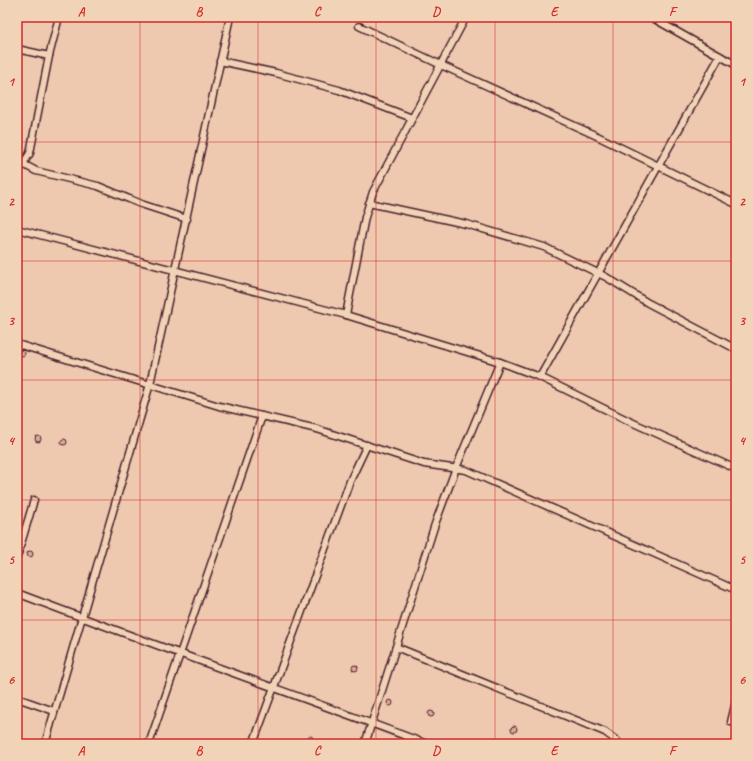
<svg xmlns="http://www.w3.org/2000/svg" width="753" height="761" font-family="Caveat,sans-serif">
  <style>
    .building { fill: #e1a89b; stroke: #4a1f2b }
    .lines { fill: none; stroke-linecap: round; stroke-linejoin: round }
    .minor-casing { stroke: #4a1f2b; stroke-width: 9 }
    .minor { stroke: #f1d4b7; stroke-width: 6 }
    .grid { fill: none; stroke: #d62828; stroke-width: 1; stroke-opacity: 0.55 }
    .neatline { fill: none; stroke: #d62828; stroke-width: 1.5 }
    .grid-label { font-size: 13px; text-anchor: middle; font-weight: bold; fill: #d62828 }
  </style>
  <rect width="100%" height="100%" fill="#eec9b0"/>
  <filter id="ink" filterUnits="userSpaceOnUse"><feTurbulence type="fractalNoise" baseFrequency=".025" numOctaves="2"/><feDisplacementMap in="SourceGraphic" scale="8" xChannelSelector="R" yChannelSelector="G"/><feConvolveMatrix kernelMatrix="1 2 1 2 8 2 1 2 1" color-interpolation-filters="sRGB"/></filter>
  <g filter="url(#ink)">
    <g class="building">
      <circle cx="22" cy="353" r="3"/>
      <circle cx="38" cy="439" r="3"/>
      <circle cx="64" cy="442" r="3"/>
      <circle cx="30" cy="554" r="3"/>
      <circle cx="355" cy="668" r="3"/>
      <circle cx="390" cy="703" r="3"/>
      <circle cx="431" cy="714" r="3"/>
      <circle cx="514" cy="729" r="3"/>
      <circle cx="310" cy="739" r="3"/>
    </g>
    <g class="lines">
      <defs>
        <g id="minor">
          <polyline points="651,17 736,65"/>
          <polyline points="359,26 441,65 597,136 736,204"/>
          <polyline points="17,49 49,56"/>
          <polyline points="220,61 276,73 339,90 412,118"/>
          <polyline points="23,164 36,171 98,186 141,204 187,219"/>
          <polyline points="17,167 23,164 30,153 49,56 59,17"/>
          <polyline points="369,203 466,224 544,247 606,277 648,303 736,349"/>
          <polyline points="17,229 346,315 500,362 540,377 629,421 736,469"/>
          <polyline points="346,315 365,217 373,192 466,17"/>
          <polyline points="17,344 219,406 317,429 424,464 466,470 736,590"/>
          <polyline points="540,377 720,56"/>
          <polyline points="17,557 34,500"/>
          <path d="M17,593C153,645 291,693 427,744"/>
          <polyline points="396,647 605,732 617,741 617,744"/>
          <polyline points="17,698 54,711"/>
          <polyline points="731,722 736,701"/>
          <polyline points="45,744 150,384 230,17"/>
          <polyline points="149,744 262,416"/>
          <polyline points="253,744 350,481 367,445"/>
          <polyline points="365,744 435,524 456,468 500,362"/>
        </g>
      </defs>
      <use href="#minor" class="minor-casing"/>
      <use href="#minor" class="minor"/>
    </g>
  </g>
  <path class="grid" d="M140,17V744M258,17V744M376,17V744M495,17V744M613,17V744M17,142H736M17,261H736M17,380H736M17,500H736M17,620H736"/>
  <rect width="753" height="761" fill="none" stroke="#f1d4b7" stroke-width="44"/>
  <rect x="22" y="22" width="709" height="717" class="neatline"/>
  <g class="grid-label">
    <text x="81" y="16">A</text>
    <text x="199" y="16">B</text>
    <text x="317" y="16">C</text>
    <text x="436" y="16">D</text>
    <text x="554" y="16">E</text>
    <text x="672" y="16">F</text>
    <text x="11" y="86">1</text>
    <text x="742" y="86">1</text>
    <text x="11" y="206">2</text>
    <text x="742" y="206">2</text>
    <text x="11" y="325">3</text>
    <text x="742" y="325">3</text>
    <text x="11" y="445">4</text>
    <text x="742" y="445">4</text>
    <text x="11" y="564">5</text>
    <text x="742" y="564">5</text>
    <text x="11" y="684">6</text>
    <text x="742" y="684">6</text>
    <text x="81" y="755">A</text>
    <text x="199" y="755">B</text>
    <text x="317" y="755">C</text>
    <text x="436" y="755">D</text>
    <text x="554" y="755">E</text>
    <text x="672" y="755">F</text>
  </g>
</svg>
